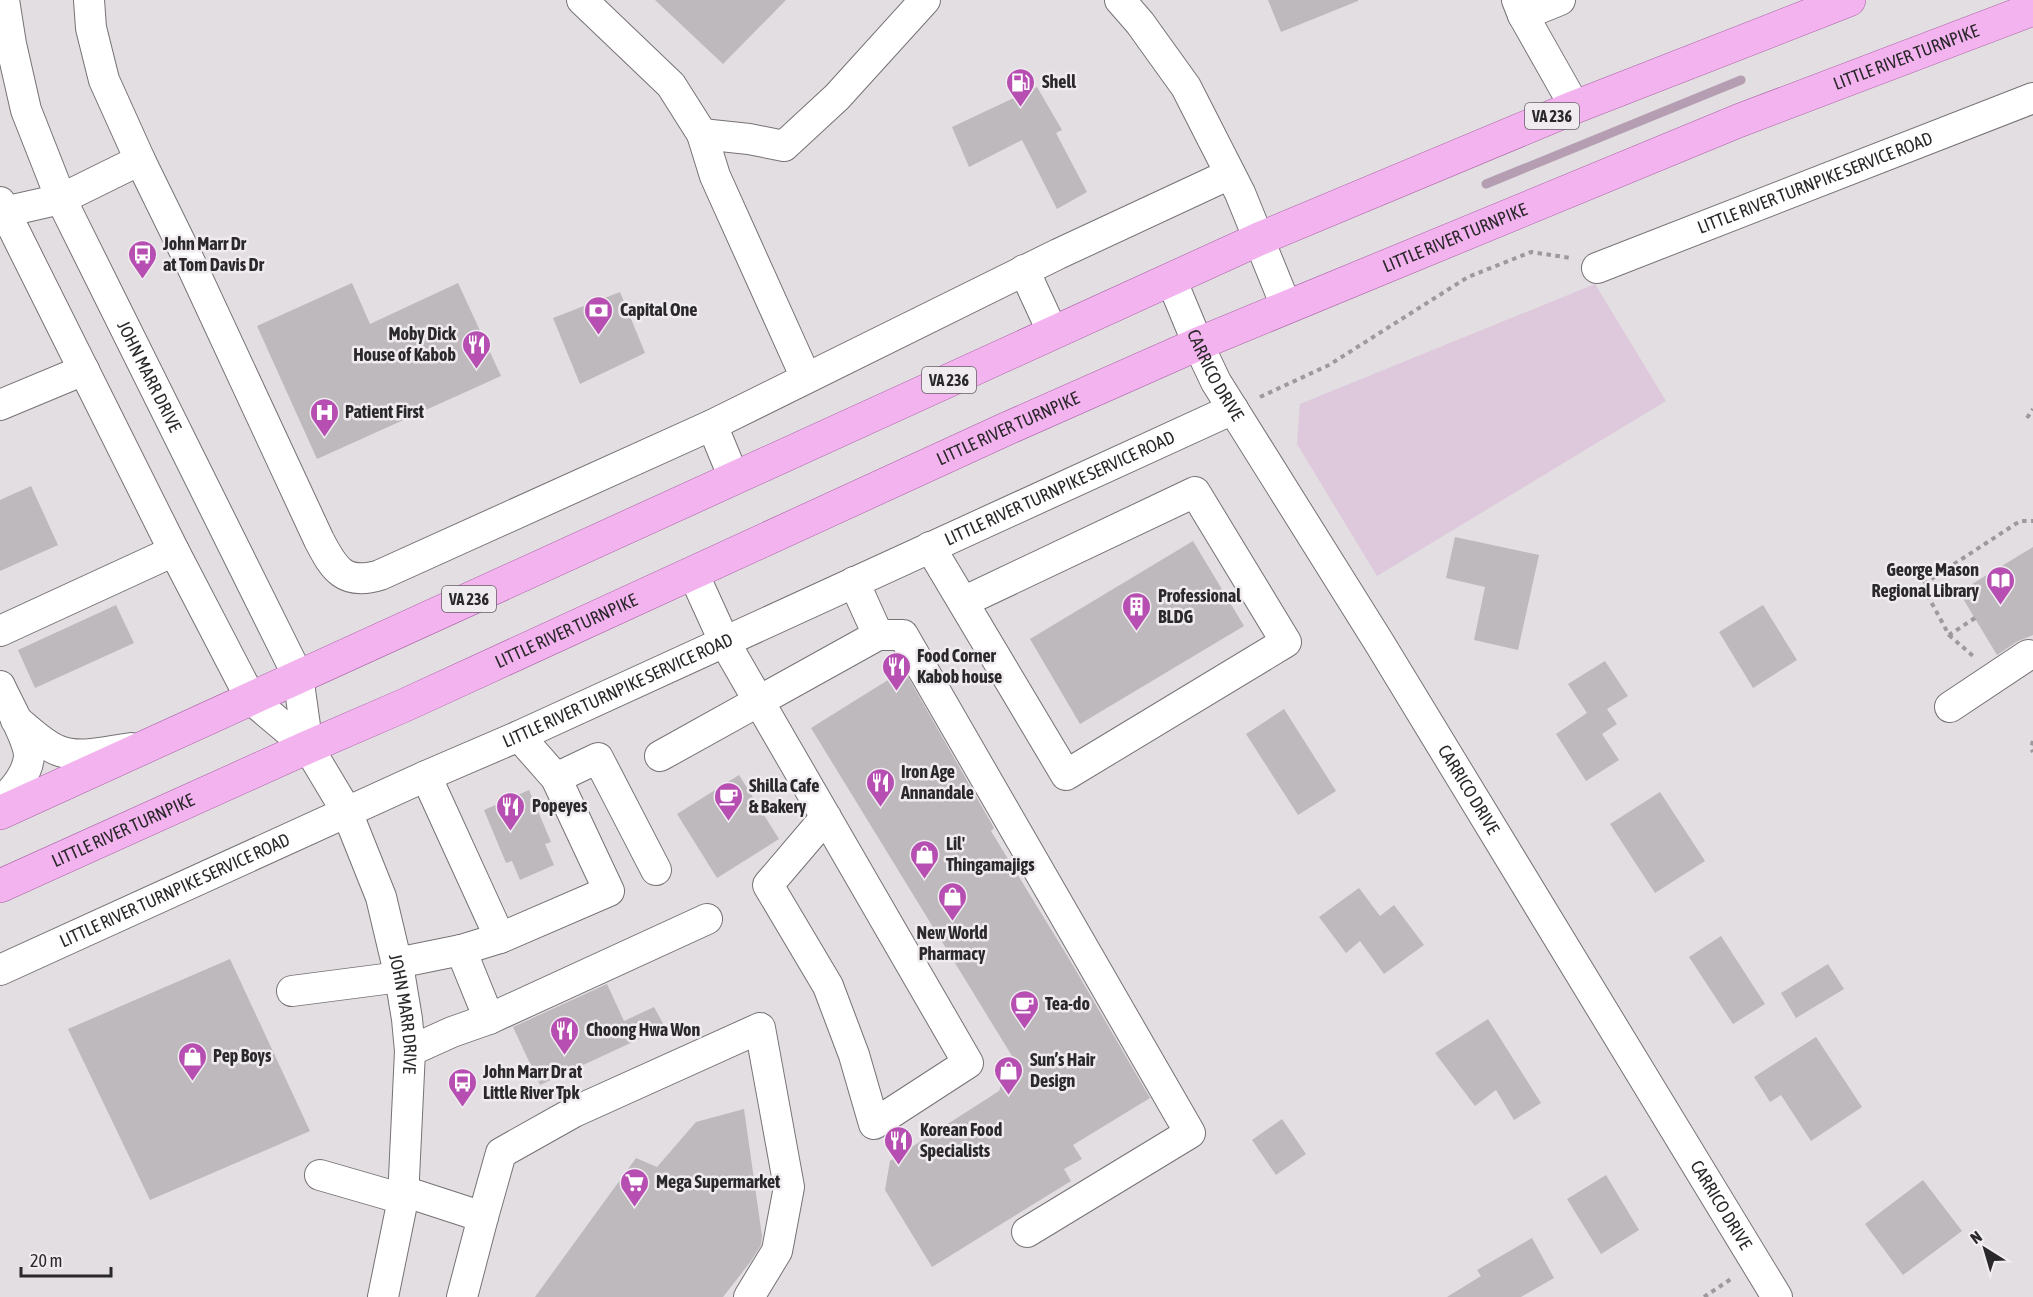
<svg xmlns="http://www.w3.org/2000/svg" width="2033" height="1297" font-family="'Asap Condensed',sans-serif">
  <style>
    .green { fill: #dec8dc }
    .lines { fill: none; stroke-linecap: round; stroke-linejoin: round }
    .stream { stroke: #b59db2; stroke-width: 9 }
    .building { fill: #bdb9bd }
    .minor-casing { stroke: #767275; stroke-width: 32 }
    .major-casing { stroke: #a761a4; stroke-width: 34 }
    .path { stroke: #9d9a9c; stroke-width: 4; stroke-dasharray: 4.5 4.5; stroke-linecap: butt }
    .minor { stroke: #fff; stroke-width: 30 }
    .major { stroke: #f3b3ef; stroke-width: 33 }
    .labels { text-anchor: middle; stroke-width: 5; stroke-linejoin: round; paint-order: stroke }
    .shield { fill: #efebef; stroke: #656265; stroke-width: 1.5 }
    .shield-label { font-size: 16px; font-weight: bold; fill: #2a282a }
    .street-label { font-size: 18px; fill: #2a282a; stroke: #efebef }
    .poi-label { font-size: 18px; font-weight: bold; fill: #2a282a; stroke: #efebef; text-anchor: start }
  </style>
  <rect width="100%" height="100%" fill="#e2dee1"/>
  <polygon class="green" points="1595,284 1666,401 1377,576 1297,444 1300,404"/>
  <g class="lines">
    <polyline class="stream" points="1486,184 1741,80"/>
  </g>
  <g class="building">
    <polygon points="655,0 786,0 723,64"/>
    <polygon points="1268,0 1358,0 1358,1 1281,32"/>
    <polygon points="1037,87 1062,130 1056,133 1087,192 1057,209 1022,140 969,167 952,127"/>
    <polygon points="352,283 370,324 458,283 501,376 317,459 257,326"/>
    <polygon points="620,292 645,353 580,384 553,318"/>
    <polygon points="31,486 58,545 0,571 0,500"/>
    <polygon points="1455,537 1539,555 1518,650 1474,640 1485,587 1446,578"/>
    <polygon points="1193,541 1244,626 1080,724 1030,639"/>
    <polygon points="2033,547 2033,635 2018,641 1997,655 1959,592"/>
    <polygon points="116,605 134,643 35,688 18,650"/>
    <polygon points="1763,605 1797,660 1753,688 1719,632"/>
    <polygon points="1605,661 1628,696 1607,709 1617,724 1602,734 1619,760 1586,781 1556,734 1587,713 1568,684"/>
    <polygon points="904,670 994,828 991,831 1071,962 1150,1098 1073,1145 1082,1159 1064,1169 1071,1181 932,1267 885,1190 890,1161 999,1091 1012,1056 811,728"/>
    <polygon points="1284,709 1336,791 1298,815 1246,734"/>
    <polygon points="739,775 779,839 717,878 677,814"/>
    <polygon points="529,790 551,842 545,844 554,865 520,880 512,861 506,863 484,810"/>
    <polygon points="1660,792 1705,861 1655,893 1610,824"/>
    <polygon points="1359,888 1380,916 1394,905 1424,945 1384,974 1360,941 1346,953 1319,917"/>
    <polygon points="1721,936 1765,1004 1733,1024 1689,957"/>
    <polygon points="230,959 310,1131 150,1200 68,1029"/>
    <polygon points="1828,964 1844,989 1796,1018 1781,993"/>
    <polygon points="607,984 624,1021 654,1007 665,1027 540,1085 513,1027"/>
    <polygon points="1488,1019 1541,1103 1514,1120 1496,1090 1475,1106 1435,1053"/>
    <polygon points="1816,1037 1862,1107 1811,1141 1781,1095 1770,1102 1754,1077"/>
    <polygon points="744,1109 762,1236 761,1245 751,1261 723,1297 535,1297 636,1158 657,1167 696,1122"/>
    <polygon points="1282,1119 1306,1154 1276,1175 1252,1140"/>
    <polygon points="1606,1175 1639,1230 1601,1254 1567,1199"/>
    <polygon points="1923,1180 1962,1231 1903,1275 1865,1224"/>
    <polygon points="1532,1238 1554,1278 1521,1297 1447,1297 1481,1276 1477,1270"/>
  </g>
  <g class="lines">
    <defs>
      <g id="minor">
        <path id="s1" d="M4,0L11,44L26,110L61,199L298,676L308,747"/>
        <polyline points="582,0 671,85 702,134 715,176 806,378"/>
        <polyline points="1120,0 1140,23 1186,87 1240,193 1286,306"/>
        <polyline points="1517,0 1523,15 1575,107"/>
        <polyline points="1523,15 1560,0"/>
        <polyline points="702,134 749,139 784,146 837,97 925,0"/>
        <path d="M140,160L188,258L319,540C334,569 344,586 380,575L712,425L1058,254L1230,174"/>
        <path id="s2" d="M0,202L174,551L251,699L308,747L347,812L381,897L400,977L407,1019L410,1051L403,1199L383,1297"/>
        <polyline points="0,213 61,199 140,160 104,80 91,28 89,0"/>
        <path id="s3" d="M1597,268L2033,98"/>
        <polyline points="1024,270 1053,333"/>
        <path id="s4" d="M1171,279L1198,344L1216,382L1380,644L1777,1297"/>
        <polyline points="0,405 84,370"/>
        <polyline points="712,425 734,478"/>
        <polyline points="930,547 1066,775 1286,642 1195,492 963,602"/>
        <polyline points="693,573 724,641 968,1063 874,1124 854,1055 828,986 768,885 826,817"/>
        <polyline points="0,631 174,551"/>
        <polyline points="878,635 903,635 1190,1133 1027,1232"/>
        <path d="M0,686C7,702 29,740 29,756C28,775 11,792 0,804"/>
        <polyline points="1950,707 2028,655"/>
        <path d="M16,720C29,730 42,744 57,750C80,760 108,751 131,748"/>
        <polyline points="660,756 878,635 854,582"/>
        <polyline points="426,776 500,938 609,891 556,778 519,736"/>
        <polyline points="556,778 598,758 656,870"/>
        <polyline points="461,950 489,1019"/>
        <polyline points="397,963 461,950 500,938"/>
        <path id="s5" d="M0,970L426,776L519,736L1233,409"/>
        <polyline points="292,991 400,977"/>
        <polyline points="410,1051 452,1032 489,1019 707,919"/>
        <polyline points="320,1175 403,1199"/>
        <polyline points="403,1191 483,1217 462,1297"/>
        <polyline points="483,1217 501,1153 574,1112 760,1028 789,1187 777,1251 749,1297"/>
      </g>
      <g id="major">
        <polyline points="0,813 1259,239 1575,107 1849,0"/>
        <path id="s6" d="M0,886L308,747L405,705L1006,429L1198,344L1738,121L2033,9"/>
      </g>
    </defs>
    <use href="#minor" class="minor-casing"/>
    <use href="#major" class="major-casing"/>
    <g class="path">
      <polyline points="1260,397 1329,365 1468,277 1531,252 1571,258"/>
      <polyline points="2027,418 2033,409"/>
      <polyline points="1975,618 1949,635 1922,585 2020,521 2033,521"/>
      <polyline points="1949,635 1973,656"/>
      <polyline points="2033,741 2031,748 2033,752"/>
      <polyline points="1704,1297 1731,1279"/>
    </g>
    <use href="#minor" class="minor"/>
    <use href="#major" class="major"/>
  </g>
  <defs>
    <symbol id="fuel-pin" viewBox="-11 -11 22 30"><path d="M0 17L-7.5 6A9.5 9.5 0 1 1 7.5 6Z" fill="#b74fb2" stroke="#efebef"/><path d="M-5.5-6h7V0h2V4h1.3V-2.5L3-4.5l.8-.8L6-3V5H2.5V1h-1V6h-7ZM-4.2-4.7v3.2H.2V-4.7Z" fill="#fff"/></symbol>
    <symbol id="bus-pin" viewBox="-11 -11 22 30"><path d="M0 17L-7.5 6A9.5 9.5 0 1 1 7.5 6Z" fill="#b74fb2" stroke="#efebef"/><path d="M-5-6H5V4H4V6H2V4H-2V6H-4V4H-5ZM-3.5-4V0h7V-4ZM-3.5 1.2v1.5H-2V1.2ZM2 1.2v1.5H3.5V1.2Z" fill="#fff"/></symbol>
    <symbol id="bank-pin" viewBox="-11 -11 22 30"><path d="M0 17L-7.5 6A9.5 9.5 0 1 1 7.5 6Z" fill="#b74fb2" stroke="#efebef"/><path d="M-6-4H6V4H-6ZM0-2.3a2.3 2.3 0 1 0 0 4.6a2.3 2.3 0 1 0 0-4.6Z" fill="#fff"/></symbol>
    <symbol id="restaurant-pin" viewBox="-11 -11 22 30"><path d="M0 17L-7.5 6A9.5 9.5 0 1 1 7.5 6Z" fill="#b74fb2" stroke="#efebef"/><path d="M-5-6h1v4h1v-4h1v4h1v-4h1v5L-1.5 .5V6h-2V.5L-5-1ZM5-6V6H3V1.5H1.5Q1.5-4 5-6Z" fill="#fff"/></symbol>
    <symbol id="hospital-pin" viewBox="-11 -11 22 30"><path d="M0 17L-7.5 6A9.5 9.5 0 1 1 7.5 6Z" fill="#b74fb2" stroke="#efebef"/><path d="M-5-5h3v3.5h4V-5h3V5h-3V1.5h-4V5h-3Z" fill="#fff"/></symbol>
    <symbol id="library-pin" viewBox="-11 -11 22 30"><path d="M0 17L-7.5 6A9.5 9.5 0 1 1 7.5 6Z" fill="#b74fb2" stroke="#efebef"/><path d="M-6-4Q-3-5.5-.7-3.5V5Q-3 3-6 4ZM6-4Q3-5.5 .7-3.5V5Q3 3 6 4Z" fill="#fff"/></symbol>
    <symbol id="building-pin" viewBox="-11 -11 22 30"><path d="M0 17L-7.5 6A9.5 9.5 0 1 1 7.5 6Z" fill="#b74fb2" stroke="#efebef"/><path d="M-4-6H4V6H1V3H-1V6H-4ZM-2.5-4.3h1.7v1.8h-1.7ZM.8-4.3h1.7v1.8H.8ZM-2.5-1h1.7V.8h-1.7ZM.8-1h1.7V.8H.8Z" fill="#fff"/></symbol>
    <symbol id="cafe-pin" viewBox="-11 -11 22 30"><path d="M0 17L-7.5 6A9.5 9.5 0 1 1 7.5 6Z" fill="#b74fb2" stroke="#efebef"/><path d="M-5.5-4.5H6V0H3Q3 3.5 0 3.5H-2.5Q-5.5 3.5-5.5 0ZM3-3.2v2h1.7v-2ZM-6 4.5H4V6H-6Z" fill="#fff"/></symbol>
    <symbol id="shop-pin" viewBox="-11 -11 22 30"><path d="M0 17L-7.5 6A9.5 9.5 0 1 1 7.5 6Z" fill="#b74fb2" stroke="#efebef"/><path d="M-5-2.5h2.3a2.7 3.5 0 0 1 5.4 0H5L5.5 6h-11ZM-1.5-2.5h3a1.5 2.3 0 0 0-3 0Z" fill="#fff"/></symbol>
    <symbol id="supermarket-pin" viewBox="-11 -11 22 30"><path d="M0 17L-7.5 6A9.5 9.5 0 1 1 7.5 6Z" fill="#b74fb2" stroke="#efebef"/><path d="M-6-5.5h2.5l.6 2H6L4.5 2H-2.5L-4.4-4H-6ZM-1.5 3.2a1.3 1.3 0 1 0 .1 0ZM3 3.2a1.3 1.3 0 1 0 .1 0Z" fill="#fff"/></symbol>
  </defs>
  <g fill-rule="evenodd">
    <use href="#fuel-pin" x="1004" y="66" width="33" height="45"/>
    <use href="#bus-pin" x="126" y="238" width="33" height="45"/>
    <use href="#bank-pin" x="582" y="294" width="33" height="45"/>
    <use href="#restaurant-pin" x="460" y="328" width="33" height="45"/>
    <use href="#hospital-pin" x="308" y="396" width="33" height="45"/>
    <use href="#library-pin" x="1984" y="564" width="33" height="45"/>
    <use href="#building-pin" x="1120" y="590" width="33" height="45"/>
    <use href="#restaurant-pin" x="880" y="650" width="33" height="45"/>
    <use href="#restaurant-pin" x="864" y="766" width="33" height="45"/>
    <use href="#cafe-pin" x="712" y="780" width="33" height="45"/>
    <use href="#restaurant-pin" x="494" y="790" width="33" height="45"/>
    <use href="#shop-pin" x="908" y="838" width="33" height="45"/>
    <use href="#shop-pin" x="936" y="880" width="33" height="45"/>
    <use href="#cafe-pin" x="1008" y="988" width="33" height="45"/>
    <use href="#restaurant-pin" x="548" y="1014" width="33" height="45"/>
    <use href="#shop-pin" x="176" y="1040" width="33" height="45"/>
    <use href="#shop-pin" x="992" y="1054" width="33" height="45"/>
    <use href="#bus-pin" x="446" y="1066" width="33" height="45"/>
    <use href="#restaurant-pin" x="882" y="1124" width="33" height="45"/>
    <use href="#supermarket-pin" x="618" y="1166" width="33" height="45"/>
  </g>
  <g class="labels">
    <g class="shield">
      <rect x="1525" y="103" width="54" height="26" rx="4.5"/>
      <rect x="922" y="367" width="54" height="26" rx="4.5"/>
      <rect x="442" y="586" width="54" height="26" rx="4.5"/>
    </g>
    <g class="shield-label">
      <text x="1552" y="122">VA 236</text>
      <text x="949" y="386">VA 236</text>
      <text x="469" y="605">VA 236</text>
    </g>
    <g class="street-label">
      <text dy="6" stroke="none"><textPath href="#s6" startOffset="2079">LITTLE RIVER TURNPIKE</textPath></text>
      <text dy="6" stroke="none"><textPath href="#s3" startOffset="234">LITTLE RIVER TURNPIKE SERVICE ROAD</textPath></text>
      <text dy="6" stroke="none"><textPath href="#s6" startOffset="1593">LITTLE RIVER TURNPIKE</textPath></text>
      <text dy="6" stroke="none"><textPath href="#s4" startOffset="106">CARRICO DRIVE</textPath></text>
      <text dy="6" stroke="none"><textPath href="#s1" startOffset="406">JOHN MARR DRIVE</textPath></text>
      <text dy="6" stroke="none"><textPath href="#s6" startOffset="1107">LITTLE RIVER TURNPIKE</textPath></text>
      <text dy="6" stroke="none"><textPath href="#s5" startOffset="1164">LITTLE RIVER TURNPIKE SERVICE ROAD</textPath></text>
      <text dy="6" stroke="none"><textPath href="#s6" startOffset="621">LITTLE RIVER TURNPIKE</textPath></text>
      <text dy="6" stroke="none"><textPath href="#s5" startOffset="678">LITTLE RIVER TURNPIKE SERVICE ROAD</textPath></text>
      <text dy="6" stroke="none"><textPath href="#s4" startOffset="592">CARRICO DRIVE</textPath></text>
      <text dy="6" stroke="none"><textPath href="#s6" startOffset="135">LITTLE RIVER TURNPIKE</textPath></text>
      <text dy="6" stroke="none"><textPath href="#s5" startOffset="192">LITTLE RIVER TURNPIKE SERVICE ROAD</textPath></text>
      <text dy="6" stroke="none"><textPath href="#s2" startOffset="918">JOHN MARR DRIVE</textPath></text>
      <text dy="6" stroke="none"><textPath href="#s4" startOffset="1078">CARRICO DRIVE</textPath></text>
    </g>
    <g class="poi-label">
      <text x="1042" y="88">Shell</text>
      <text x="163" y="250">John Marr Dr<tspan x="163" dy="21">at Tom Davis Dr</tspan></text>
      <text x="620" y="316">Capital One</text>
      <text x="456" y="340" text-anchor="end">Moby Dick<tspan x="456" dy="21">House of Kabob</tspan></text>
      <text x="345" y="418">Patient First</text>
      <text x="1979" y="576" text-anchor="end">George Mason<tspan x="1979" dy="21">Regional Library</tspan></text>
      <text x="1158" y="602">Professional<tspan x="1158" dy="21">BLDG</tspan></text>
      <text x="917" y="662">Food Corner<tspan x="917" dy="21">Kabob house</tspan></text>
      <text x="901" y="778">Iron Age<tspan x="901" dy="21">Annandale</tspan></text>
      <text x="749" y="792">Shilla Cafe<tspan x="749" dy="21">&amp; Bakery</tspan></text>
      <text x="532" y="812">Popeyes</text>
      <text x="946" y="850">Lil'<tspan x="946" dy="21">Thingamajigs</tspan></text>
      <text x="952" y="939" text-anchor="middle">New World<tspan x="952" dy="21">Pharmacy</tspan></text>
      <text x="1045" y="1010">Tea-do</text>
      <text x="586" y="1036">Choong Hwa Won</text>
      <text x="213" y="1062">Pep Boys</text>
      <text x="1030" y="1066">Sun’s Hair<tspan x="1030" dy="21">Design</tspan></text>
      <text x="483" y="1078">John Marr Dr at<tspan x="483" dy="21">Little River Tpk</tspan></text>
      <text x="920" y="1136">Korean Food<tspan x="920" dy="21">Specialists</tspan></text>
      <text x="656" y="1188">Mega Supermarket</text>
    </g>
  </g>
  <g transform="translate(1985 1249) rotate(323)" stroke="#efebef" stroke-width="4.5" paint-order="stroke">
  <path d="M0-4.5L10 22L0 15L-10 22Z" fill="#2a282a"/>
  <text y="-9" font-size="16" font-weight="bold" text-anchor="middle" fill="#2a282a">N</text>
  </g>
  <path d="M21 1267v9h90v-9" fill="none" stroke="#2a282a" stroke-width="3"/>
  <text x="30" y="1267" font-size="18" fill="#2a282a" stroke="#efebef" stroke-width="4.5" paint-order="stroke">20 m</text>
</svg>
